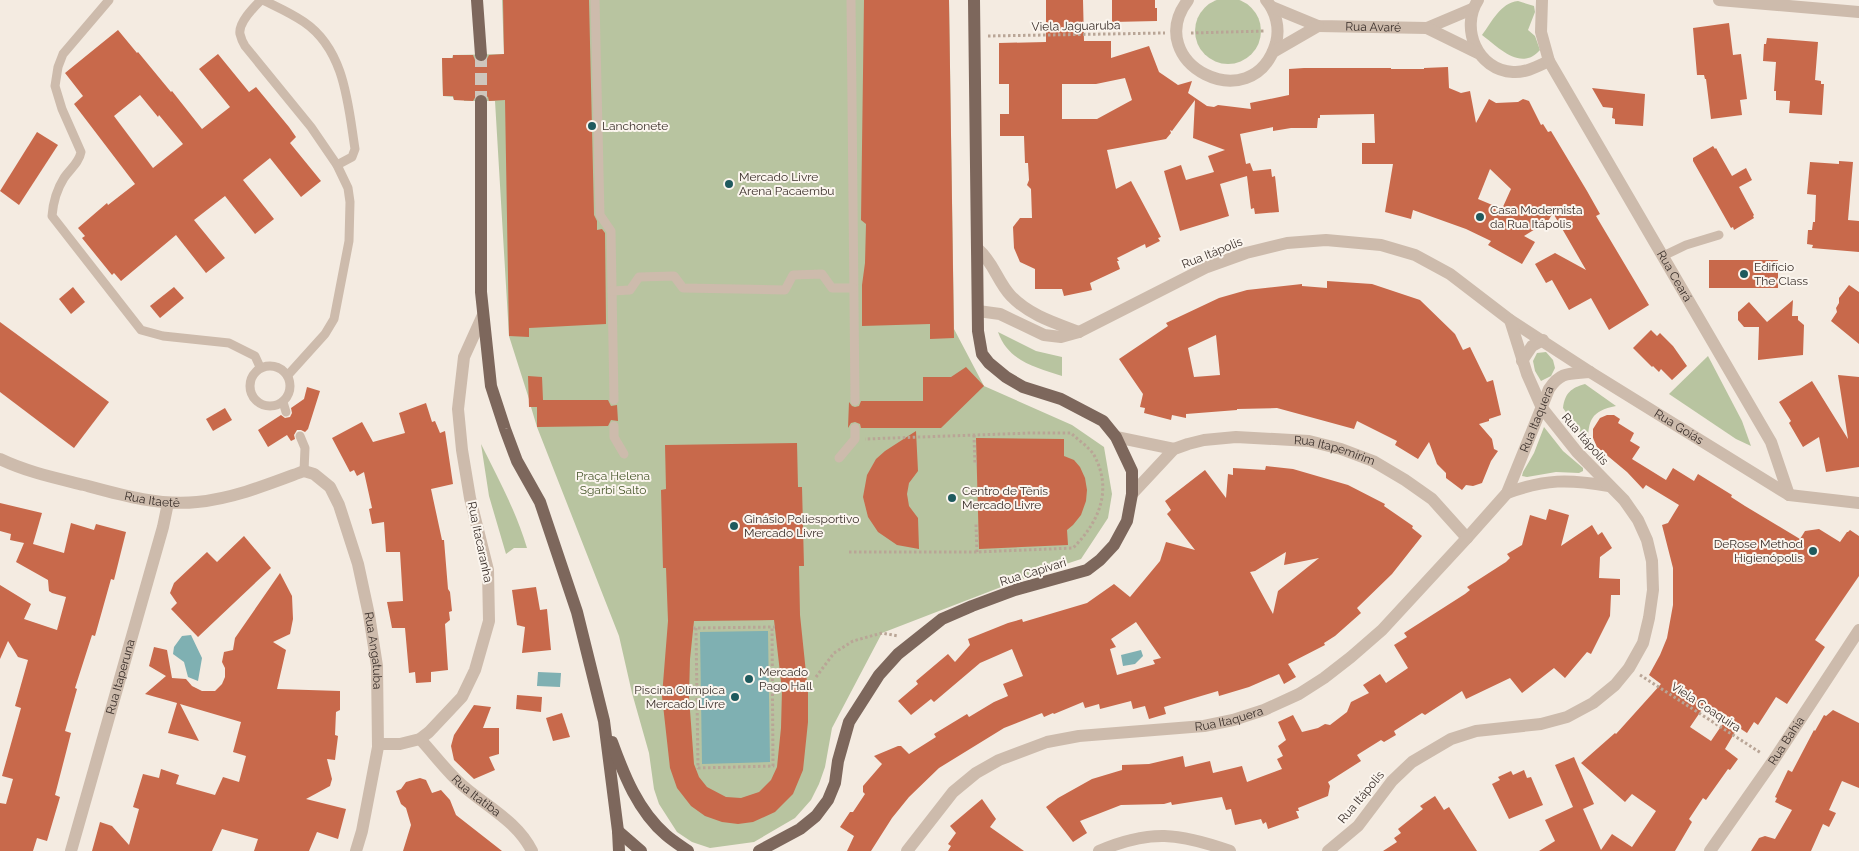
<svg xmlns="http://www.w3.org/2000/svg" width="1859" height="851" font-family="Raleway,sans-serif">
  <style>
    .green { fill: #b8c4a0 }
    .water { fill: #7fb0b2 }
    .building { fill: #c8694b; fill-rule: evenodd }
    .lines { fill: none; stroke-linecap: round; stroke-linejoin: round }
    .primary-tunnel { stroke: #cfc6bd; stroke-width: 12; stroke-dasharray: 12 6; stroke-linecap: butt }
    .path { stroke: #b9a596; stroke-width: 3; stroke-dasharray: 2.5 2.5; stroke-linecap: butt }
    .lane { stroke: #cdbbac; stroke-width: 9 }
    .street { stroke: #cdbbac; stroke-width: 12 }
    .primary { stroke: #7d675c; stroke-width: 12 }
    .poi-dot { fill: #1f5a5e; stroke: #fbf5ee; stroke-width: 2 }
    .labels { text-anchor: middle; stroke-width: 4; stroke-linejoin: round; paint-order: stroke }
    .street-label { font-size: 12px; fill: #3b302b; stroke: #fbf5ee }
    .poi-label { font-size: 12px; fill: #3b302b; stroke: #fbf5ee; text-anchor: start }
    .park-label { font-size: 12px; fill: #4a5a2e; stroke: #fbf5ee }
  </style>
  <rect width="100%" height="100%" fill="#f4ebe1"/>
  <g class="green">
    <circle cx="1228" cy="31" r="33"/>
    <polygon points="502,0 949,0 954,329 984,386 1072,425 1104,447 1112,494 1108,518 1081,559 1030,576 882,633 832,728 825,767 819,784 811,800 795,818 754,842 710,848 692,842 677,832 659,804 654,789 649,753 632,693 619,636 537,427 531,407 529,407 529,399 509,336 495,101 464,101 464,100 454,100 453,97 443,96 442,58 452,58 453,55 504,54"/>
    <path d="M1518,1L1534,6L1535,12L1528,30L1535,36L1540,50C1521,72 1498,47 1482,35C1492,22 1500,3 1518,1Z"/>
    <path d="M998,332L1036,351L1062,357V376C1035,367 1008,361 998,332Z"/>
    <polygon points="1546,352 1553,360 1555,368 1551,376 1541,381 1535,371 1533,361 1537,353"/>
    <polygon points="1708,356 1742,421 1751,446 1736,439 1669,394"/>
    <path d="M1585,384L1616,406C1591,411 1588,420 1588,444L1563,408C1565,393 1571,388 1585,384Z"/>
    <polygon points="1544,427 1563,451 1583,468 1583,471 1579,473 1556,472 1527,477 1522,476 1523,472 1534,453"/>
    <path d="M481,444C498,478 516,511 527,548H514L506,554L489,496Z"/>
  </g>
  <g class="water">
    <polygon points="768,631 770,762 702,764 700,632"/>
    <polygon points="191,635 202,658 198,681 188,677 184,662 173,654 174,647 182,636"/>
    <polygon points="1141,650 1143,656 1135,664 1123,666 1121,655"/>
    <polygon points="538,672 561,673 560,687 537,686"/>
  </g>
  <g class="building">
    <polygon points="503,0 589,0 594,215 597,221 597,230 602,229 605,233 606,324 529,328 529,337 509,336 505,100 489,101 488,97 481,93 477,94 473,101 454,100 453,96 443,96 442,58 453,58 453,55 473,55 475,60 481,63 486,61 489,55 504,54"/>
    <polygon points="864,0 949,0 954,338 930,339 930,324 862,326 862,285 865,263 866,224 861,220"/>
    <path d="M1046,0H1083L1084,41H1111V58L1149,46L1159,72L1178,85L1192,81L1188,93L1207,106L1214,107L1218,105L1251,109L1250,103L1289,95V69L1304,68H1391V69H1424V68L1448,67L1449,88L1461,93L1470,91L1476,123L1489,99L1496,103L1518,102L1523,99L1529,101L1541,125L1543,124L1548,132L1551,131L1587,191L1600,214L1596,216L1649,305L1609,330L1591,298L1569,310L1552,280L1546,283L1535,264L1555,253L1586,270L1553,213L1548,221L1524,236L1535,242L1522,264L1488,245L1491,241L1466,229L1413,210L1411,219L1385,212L1393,164H1362V143H1375L1374,114L1320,115V118H1318L1317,128H1291L1273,131V127L1240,134L1246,164L1250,163L1253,171L1271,169L1272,177L1275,176L1279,212L1255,214L1254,208L1251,209L1247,176L1220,184L1229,216L1180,231L1164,171L1181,165L1186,180L1214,172L1208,156L1225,150L1193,138L1195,100L1172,131L1170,130L1171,133L1166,139L1107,150L1116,189L1131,181L1161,237L1158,238L1160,241L1146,248L1145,244L1117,258L1119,261H1117L1120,269L1090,283L1092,290L1088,291L1064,296L1062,289H1035V269L1020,262L1014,248L1013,227L1020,218H1032L1031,189L1027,185L1029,180L1028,163H1025L1024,136H1000V114H1009V84H999V43L1046,42ZM1125,78L1132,100L1097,119H1062V84H1096ZM1490,169L1511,189L1502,209L1478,199Z"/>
    <polygon points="1112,0 1155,0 1155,8 1157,8 1157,21 1112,22"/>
    <polygon points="1729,23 1733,55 1741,54 1747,99 1740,100 1742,115 1711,119 1706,79 1705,79 1704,75 1697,75 1693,28"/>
    <path d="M118,30L137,53L138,52L171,92L172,91L202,129L230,107L199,69L218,54L249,92L256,87L289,127L296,137L290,143L321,181L301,197L270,158L243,180L274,219L255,234L225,196L194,220L225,258L206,273L176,235L121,281L114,273L112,275L82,238L85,236L78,228L107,203L108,205L135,184L74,104L83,96L65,73ZM140,95L158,117L159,115L183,144L153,168L114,116Z"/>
    <polygon points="1767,38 1818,42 1815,80 1821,81 1821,84 1824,84 1822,115 1789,113 1790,101 1776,100 1776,91 1774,91 1776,62 1763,61 1764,44 1766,44"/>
    <polygon points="1592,88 1645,94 1643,126 1615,124 1615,119 1612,118 1613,108 1603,107"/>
    <polygon points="37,132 58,145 19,205 0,191"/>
    <polygon points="1713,146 1715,149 1716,148 1732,176 1746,168 1752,180 1739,187 1754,215 1753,216 1754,218 1734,230 1733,227 1731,228 1693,161 1693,158"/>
    <polygon points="1839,161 1853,162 1848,220 1859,221 1859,252 1812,248 1813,245 1807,244 1808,230 1812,230 1813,222 1815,222 1816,195 1807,194 1810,162 1839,164"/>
    <rect x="1709" y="260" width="69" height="28"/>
    <path d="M1327,281L1372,284L1420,300L1455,334L1463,350L1470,347L1487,382L1493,380L1501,415L1489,419V421L1479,424L1492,439L1494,449L1498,451L1491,461L1482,483L1473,486L1466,485L1462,490L1446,478V473L1437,464L1429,442L1418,459L1395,445L1397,441L1357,421L1354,429L1277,408L1237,409V410L1186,414V418L1172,415L1171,420L1144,413L1145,408L1140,407L1143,394L1119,359L1168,326L1166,323L1219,298L1247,290L1302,284V286L1327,288ZM1216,335L1220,375L1194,377L1188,348Z"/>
    <polygon points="1849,285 1859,292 1859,344 1831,321 1837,312 1836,308 1839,303 1839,298"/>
    <polygon points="73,287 85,302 71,314 59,299"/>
    <polygon points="174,287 184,298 160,318 150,306"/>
    <polygon points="1793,300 1792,316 1798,316 1798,320 1804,325 1803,355 1758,360 1759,327 1744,327 1738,320 1738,312 1749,302 1767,322"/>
    <polygon points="0,322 109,402 74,448 0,392"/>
    <polygon points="1651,330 1657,336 1660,333 1673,346 1687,366 1672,380 1661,369 1659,372 1653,366 1652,367 1633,348"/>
    <polygon points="966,367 984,386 941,428 861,428 860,424 855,422 851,423 848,428 849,402 852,406 855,407 859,406 861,401 923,401 923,377 951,377"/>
    <polygon points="1838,375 1859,377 1859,467 1826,472 1819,437 1803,447 1789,423 1791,421 1779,402 1812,381 1848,439"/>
    <polygon points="528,376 542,377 543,400 608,400 611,406 617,405 618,421 611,420 608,426 537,427 537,407 529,407"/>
    <polygon points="307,387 320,391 308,429 305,432 301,430 297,430 294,435 295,439 291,441 287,435 268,447 258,430 281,415 285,418 290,417 292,413 291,408 304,399"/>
    <polygon points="426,403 432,422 435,421 440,433 445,431 453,484 431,489 442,540 444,540 448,589 450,592 452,611 449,612 450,620 445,624 448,670 431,672 431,682 416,683 415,672 409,673 405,628 392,628 387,602 403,601 400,552 386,552 384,522 372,524 369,509 372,508 364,472 357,476 354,470 350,472 332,438 362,422 373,442 405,433 399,413"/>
    <polygon points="225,408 232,420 213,431 206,419"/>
    <path d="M1607,415H1614L1620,419L1618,423L1634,433L1630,441L1640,447L1632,459L1666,480L1673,468L1694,481L1698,474L1732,495L1731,497L1745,506L1800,539L1805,531L1819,529L1840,542L1847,532H1848L1850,530L1859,536V576L1815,640L1825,647L1787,704L1776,697L1758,725L1754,722L1747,733L1738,727L1725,749L1738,759L1730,770L1728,769L1706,800L1703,798L1689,819L1692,822L1675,851H1539L1555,841L1545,820L1573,807L1555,765L1574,757L1594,804L1583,809L1601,850L1612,834L1632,847L1656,811L1632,794L1625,802L1581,763L1615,733L1616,734L1661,684L1649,675L1660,655L1667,638L1673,605V568L1662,525L1668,523L1679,505L1646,485L1643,489L1627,472L1597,447L1593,438V429L1600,418ZM1705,705L1726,719L1711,741L1690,727Z"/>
    <polygon points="916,431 918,471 909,483 907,494 909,506 918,518 919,549 897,545 878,532 868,517 863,497 867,475 876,459 885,451"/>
    <polygon points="976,438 1064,439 1064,456 1074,460 1080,467 1085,478 1087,490 1086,501 1081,515 1073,525 1067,530 1068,545 979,549"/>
    <path d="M797,443L798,487H802L804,566H799L800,615L808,692V722L803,770L793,794L775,812L753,822L738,824L722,822L705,816L691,806L677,788L670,768L662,696L668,621L666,568H663L661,490L666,489L665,445ZM774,620L782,690L781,728L777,767L771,780L759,792L741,798L726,797L707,787L699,777L694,764L689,697L690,659L694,621Z"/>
    <path d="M1266,466L1293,469L1348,485L1385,504L1384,506L1413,526L1412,528L1422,536L1392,574L1357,608L1361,613L1335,636L1324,643L1325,645L1288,664L1296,677L1284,684L1279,674L1249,687L1219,696L1218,691L1164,707L1166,714L1149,719L1145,706L1133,709L1131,701L1100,709L1099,704L1085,708L1083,702L1054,714L1053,713L1044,717L1042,713L1004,728L939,768L909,797L892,818L871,851H847L854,836L840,827L850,812H853L865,794L863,792V786L882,764L874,756L898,746H901L909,754L936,737L934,734L967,714L969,717L994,702L1008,696L1003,684L1023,676L1012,649L980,663L934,702L931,699L911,715L898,701L918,684L916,681L948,654L955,662L970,645L968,639L1008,623L1022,619L1023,622L1087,603L1114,584L1130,597L1160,561L1166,542L1195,550L1167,514L1171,510L1165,501L1205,470L1226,498L1228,474L1233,475V468L1265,470ZM1286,552L1284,565L1319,558L1278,591L1273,614L1250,572L1255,571ZM1136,622L1161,658L1153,660L1155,664L1117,675L1110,649L1116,647L1111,639Z"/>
    <polygon points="0,503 42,513 33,544 64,553 71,523 94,530 96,524 126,532 114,580 111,579 95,636 92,635 75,688 77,689 65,731 71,733 55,795 60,797 47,841 37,838 33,851 0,851 0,803 6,804 13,779 2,776 21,708 15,706 28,660 18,657 8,641 0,659 0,585 31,604 24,619 57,630 66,597 52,593 49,591 48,580 16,562 24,543 10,540 11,534 0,531"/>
    <polygon points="1549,509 1569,515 1561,546 1592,525 1598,535 1602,532 1612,548 1600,557 1599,578 1620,579 1620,595 1611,595 1610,616 1591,654 1587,652 1565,678 1554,668 1522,693 1510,678 1466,699 1462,691 1425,715 1422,713 1394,731 1396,735 1384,742 1381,740 1357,755 1361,761 1328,782 1330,786 1328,796 1298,808 1299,811 1296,811 1299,818 1268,829 1266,822 1263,824 1261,819 1235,825 1231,809 1226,810 1222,797 1172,805 1171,802 1164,804 1121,805 1080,821 1087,833 1073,842 1046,807 1058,798 1092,779 1122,770 1122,765 1149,764 1183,756 1185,767 1210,761 1213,773 1242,766 1247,782 1282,769 1277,759 1283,756 1278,746 1286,740 1278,722 1293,715 1302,732 1318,728 1325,724 1330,725 1347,712 1351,702 1369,693 1363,685 1380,674 1386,683 1408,668 1394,645 1407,637 1404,633 1465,594 1470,590 1467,587 1506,562 1510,558 1507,554 1522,545 1530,515 1546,520"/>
    <polygon points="244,536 271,568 198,637 171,609 177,603 170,593 174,583 207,552 217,562"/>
    <polygon points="280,573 292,596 293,619 290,634 273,642 286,650 277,689 340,691 340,710 336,712 335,735 338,736 335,760 327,759 332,779 330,786 306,799 346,809 338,839 317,832 309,851 254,851 258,839 222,829 212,851 92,851 100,822 112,826 129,845 139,809 133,807 143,774 159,778 161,769 179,775 176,784 215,795 223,777 239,782 246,756 233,752 241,722 180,704 199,741 168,733 177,703 145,694 166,676 149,666 154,647 167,650 172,678 186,679 192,686 202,691 215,691 222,684 225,677 225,668 222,662 224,652 233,650 235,638"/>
    <polygon points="536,587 540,610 547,609 551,650 522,653 525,627 517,625 512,590"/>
    <polygon points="517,695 542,697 541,712 516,709"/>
    <polygon points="474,705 491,707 483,728 499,728 499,754 489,757 495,770 474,779 454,760 451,746 454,735"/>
    <polygon points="1833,710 1859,723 1859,788 1842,781 1829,810 1836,813 1829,827 1823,824 1811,851 1751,851 1759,838 1765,836 1775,839 1792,810 1775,802 1777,798 1775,797 1788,770 1792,772 1814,730 1815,731 1824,715 1826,716"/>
    <polygon points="562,713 570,737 553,741 546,718"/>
    <polygon points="1524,770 1527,778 1531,777 1543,805 1509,819 1492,784 1500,780 1498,777 1511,771 1513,775"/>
    <polygon points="420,778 426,780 432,793 441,790 450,800 456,815 502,851 403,851 411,825 406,808 401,804 396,791 401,789 406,782"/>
    <polygon points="1435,796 1444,810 1449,807 1477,851 1383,851 1397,842 1394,838 1401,833 1398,829 1423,809 1420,806"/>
    <polygon points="982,799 996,819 990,827 1024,851 948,851 951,846 948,844 956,833 950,826"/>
  </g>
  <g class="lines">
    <polyline class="primary-tunnel" points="481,55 481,101"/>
    <g class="path">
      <polyline points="1191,33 1265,31"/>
      <polyline points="988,36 1165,33"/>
      <polyline points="974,435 975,464 977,464"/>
      <path d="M849,552H977L1073,548C1099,522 1113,490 1094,455C1089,447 1078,440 1071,433H1031L865,439"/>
      <polyline points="977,552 976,524 978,524"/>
      <polyline points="693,628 775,627"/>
      <polyline points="696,628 698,768 773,766 772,627"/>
      <polyline points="1640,675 1761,753"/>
      <polyline points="816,677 834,653 853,641 882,633 898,636"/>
    </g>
    <g class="lane">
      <path d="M109,0L63,54L58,67L55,86L62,109L81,152C79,163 70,169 64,178C57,189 53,203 52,216L141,330L163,336L229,343L255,356L260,367"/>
      <path d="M261,0C254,7 238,23 240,34C241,38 243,43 245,46L311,127L337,165L348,188L350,202L349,241L334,319L325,334L288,375"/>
      <path d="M263,0C277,7 291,13 304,22C345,50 348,104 355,149L352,157L337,165"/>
      <polyline points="595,0 600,215 611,231 614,400"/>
      <polyline points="851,0 855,401"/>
      <polyline points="1663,256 1686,245 1719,235"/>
      <polyline points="612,291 630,290 639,277 674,276 683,288 785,290 793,275 822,274 832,288 853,288"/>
      <circle cx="270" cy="386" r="20"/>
      <polyline points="283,402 286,412"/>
      <polyline points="614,426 614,437 624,454"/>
      <polyline points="300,436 305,448 304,471"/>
      <polyline points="839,458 855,439 855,428"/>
    </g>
    <g class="street">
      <path d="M1188,0C1140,63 1253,121 1276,43C1280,28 1276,12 1266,0"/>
      <path d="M1478,0C1460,28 1477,70 1513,72C1526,73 1538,66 1549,61"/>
      <path id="s1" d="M1542,0L1541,32L1549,61L1771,442L1789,495"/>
      <polyline points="1719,0 1859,12"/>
      <path id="s2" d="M1272,7L1318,26L1427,28L1472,9"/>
      <polyline points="1427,28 1478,53"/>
      <polyline points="1273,52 1318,26"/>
      <path d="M978,249C994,263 997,281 1011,296C1029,315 1055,323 1079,332"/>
      <path id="s3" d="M978,311L1000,314L1044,335L1061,337L1079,332L1207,267L1246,253L1287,243L1326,240L1381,245L1415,255L1450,274L1510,320L1590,372L1789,495L1859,503"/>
      <polyline points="1522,361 1532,346 1543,340"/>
      <polyline points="1116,437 1174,449"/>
      <path id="s4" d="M0,459C27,472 56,478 84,485C121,495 159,506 197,502C235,498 269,484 304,471L314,474L330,487L339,505L358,564L369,615L377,666L378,747L362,831L356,851"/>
      <path d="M1507,493C1546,479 1568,479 1609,486"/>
      <path id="s5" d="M1132,494L1174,449L1188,444L1204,440L1236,437L1309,441L1341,449L1373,461L1405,480L1432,499L1467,538"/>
      <path id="s6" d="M420,739C434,754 447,772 462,785C487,807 517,821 532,851"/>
      <polyline points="378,744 400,744 420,739 429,732 462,697 475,670 489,621 488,570 470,498 462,450 458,409 464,357 483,315"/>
      <path id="s7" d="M71,851L163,527L168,503"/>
      <path id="s8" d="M907,851L953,792L976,773L999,760L1047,742L1079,736L1204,726L1233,720L1264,710L1299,694L1324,678L1351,657L1382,630L1467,538L1507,493L1549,389C1561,371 1570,374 1590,372"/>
      <path d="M1099,851C1150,829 1179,833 1230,851"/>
      <polyline points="1328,851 1358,826 1392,781 1412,762 1451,739 1476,731 1541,724 1567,717 1593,703 1615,685 1629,668 1643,643 1649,618 1653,590 1652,561 1647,540 1638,520 1624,500 1577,452 1542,408 1527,374 1510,320"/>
      <path id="s9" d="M1710,851L1773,761L1859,630"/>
    </g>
    <g class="primary">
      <polyline points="477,0 481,55"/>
      <polyline points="481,101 481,292 491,386 505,429 517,461 540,502 577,612 604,721 618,831 619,851"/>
      <path d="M612,742C624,775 638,811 666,835C673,841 681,846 688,851"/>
      <polyline points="618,831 641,851"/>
      <polyline points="759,851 800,829 816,816 828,800 835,783 838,761 849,722 879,675 898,654 942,619 972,606 1015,590 1087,570 1100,560 1114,545 1127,521 1132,494 1132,471 1116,437 1103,421 1061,399 1023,387 1006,377 989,363 982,354 978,331 974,0"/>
    </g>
  </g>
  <g class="poi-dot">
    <circle cx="592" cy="126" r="5"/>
    <circle cx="729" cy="184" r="5"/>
    <circle cx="1480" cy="217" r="5"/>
    <circle cx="1744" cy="274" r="5"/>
    <circle cx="952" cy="498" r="5"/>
    <circle cx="734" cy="526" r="5"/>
    <circle cx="1813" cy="551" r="5"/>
    <circle cx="749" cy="679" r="5"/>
    <circle cx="735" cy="697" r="5"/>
  </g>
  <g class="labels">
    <g class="street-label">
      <text transform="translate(1076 26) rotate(-1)" y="4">Viela Jaguaruba</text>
      <text dy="4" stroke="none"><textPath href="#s2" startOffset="105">Rua Avaré</textPath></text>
      <text transform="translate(1212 253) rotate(-22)" y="4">Rua Itápolis</text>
      <text dy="4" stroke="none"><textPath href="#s1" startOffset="311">Rua Ceará</textPath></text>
      <text dy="4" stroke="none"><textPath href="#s8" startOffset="811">Rua Itaquera</textPath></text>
      <text dy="4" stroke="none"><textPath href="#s3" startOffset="779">Rua Goiás</textPath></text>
      <text transform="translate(1585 439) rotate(49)" y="4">Rua Itápolis</text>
      <text dy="4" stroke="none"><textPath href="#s5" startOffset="225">Rua Itapemirim</textPath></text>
      <text dy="4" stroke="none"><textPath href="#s4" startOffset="158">Rua Itaetê</textPath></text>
      <text transform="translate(480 542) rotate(78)" y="4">Rua Itacaranha</text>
      <text transform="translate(1033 572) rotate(-17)" y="4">Rua Capivari</text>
      <text dy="4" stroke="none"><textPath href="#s4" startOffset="516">Rua Angatuba</textPath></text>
      <text dy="4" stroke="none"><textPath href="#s7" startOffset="181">Rua Itaperuna</textPath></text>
      <text transform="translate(1706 707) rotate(33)" y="4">Viela Coaquira</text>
      <text dy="4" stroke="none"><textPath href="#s8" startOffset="366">Rua Itaquera</textPath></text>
      <text dy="4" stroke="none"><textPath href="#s9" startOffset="134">Rua Bahia</textPath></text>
      <text dy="4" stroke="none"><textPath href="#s6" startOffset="80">Rua Itatiba</textPath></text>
      <text transform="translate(1361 797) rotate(-50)" y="4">Rua Itápolis</text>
    </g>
    <g class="poi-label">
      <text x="602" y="130">Lanchonete</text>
      <text x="739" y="181">Mercado Livre<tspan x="739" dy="14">Arena Pacaembu</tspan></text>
      <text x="1490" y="214">Casa Modernista<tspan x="1490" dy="14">da Rua Itápolis</tspan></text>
      <text x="1754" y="271">Edifício<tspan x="1754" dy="14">The Class</tspan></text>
      <text x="962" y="495">Centro de Tênis<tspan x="962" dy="14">Mercado Livre</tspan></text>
      <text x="744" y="523">Ginásio Poliesportivo<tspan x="744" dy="14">Mercado Livre</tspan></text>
      <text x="1803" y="548" text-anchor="end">DeRose Method<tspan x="1803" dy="14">Higienópolis</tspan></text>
      <text x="759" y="676">Mercado<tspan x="759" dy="14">Pago Hall</tspan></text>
      <text x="725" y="694" text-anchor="end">Piscina Olímpica<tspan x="725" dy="14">Mercado Livre</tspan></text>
    </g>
    <g class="park-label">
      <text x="613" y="480">Praça Helena<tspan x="613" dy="14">Sgarbi Salto</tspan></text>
    </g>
  </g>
</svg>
